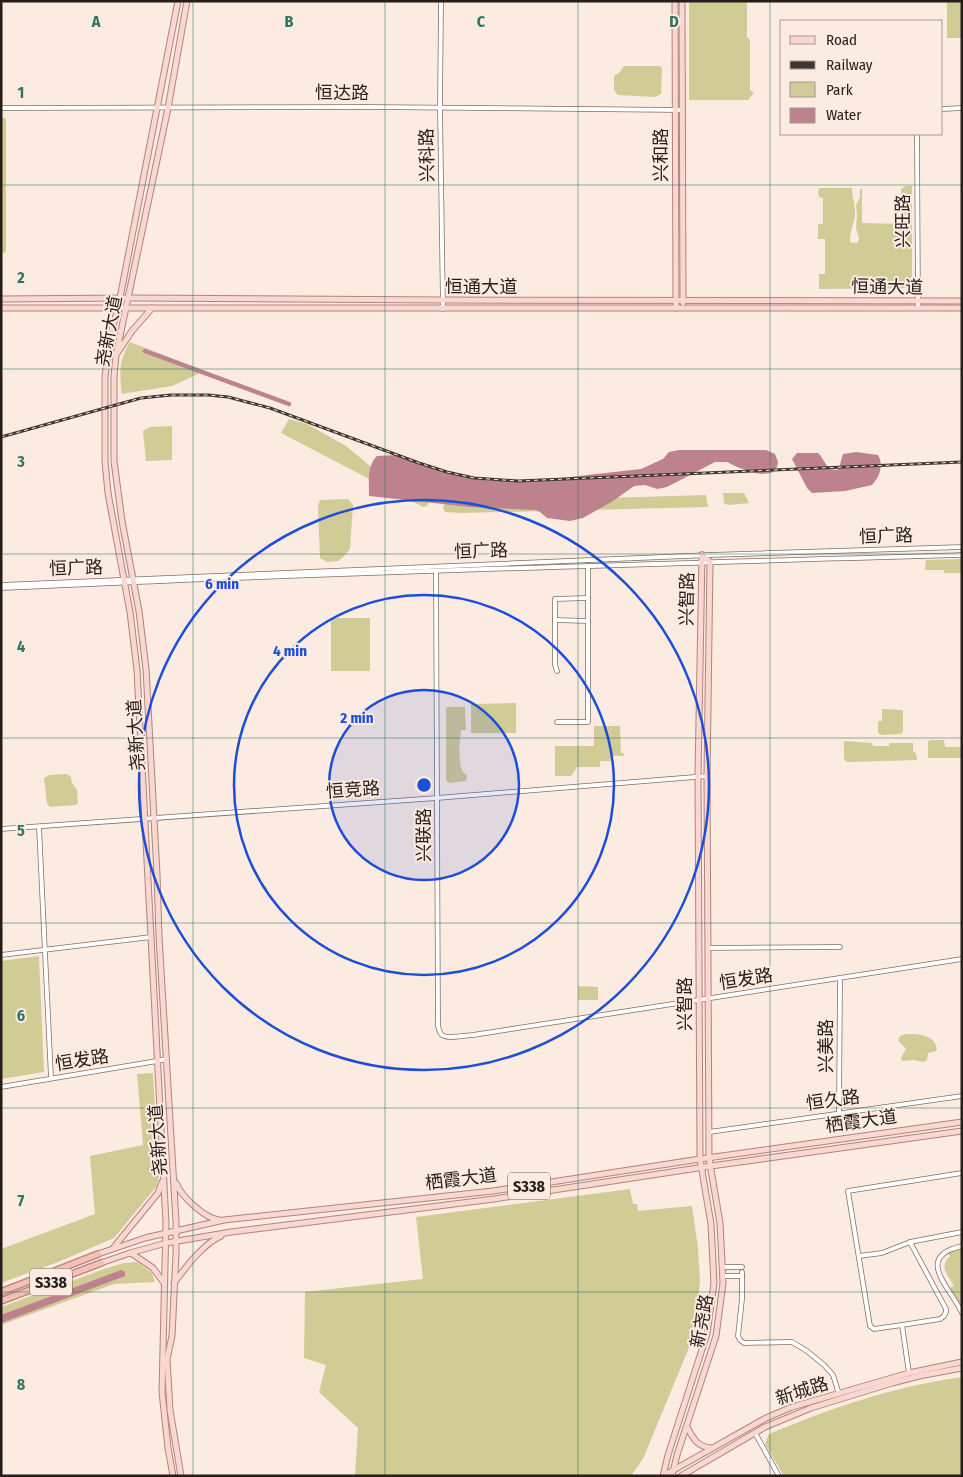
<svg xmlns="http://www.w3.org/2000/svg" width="963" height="1477" font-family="'Fira Sans Condensed','Noto Sans SC',sans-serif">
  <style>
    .green { fill: #d1cb95 }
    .water { fill: #be818e }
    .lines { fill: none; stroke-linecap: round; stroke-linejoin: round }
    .canal { stroke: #be818e; stroke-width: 4.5 }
    .minor-casing { stroke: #806e63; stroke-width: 5.5 }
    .major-casing { stroke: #ae857d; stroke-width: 7 }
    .highway-casing { stroke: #ae857d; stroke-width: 8 }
    .minor { stroke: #fff; stroke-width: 4 }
    .major { stroke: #fbd7d1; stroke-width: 5 }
    .highway { stroke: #f8bdb3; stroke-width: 5.5 }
    .rail-casing { stroke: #403732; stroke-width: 3 }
    .rail { stroke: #fcebe1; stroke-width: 1; stroke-dasharray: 4; stroke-linecap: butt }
    .grid { fill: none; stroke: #337464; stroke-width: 1; stroke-opacity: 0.55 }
    .ring { fill: none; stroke: #1d4ed8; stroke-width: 2.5 }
    .labels { text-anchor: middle; stroke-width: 4; stroke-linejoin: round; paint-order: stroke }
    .shield { fill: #fcebe1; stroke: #655b54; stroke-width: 1 }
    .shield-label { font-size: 16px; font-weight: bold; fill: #241d18 }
    .street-label { font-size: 18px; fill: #241d18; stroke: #fcebe1 }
    .grid-label { font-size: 16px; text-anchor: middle; font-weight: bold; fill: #337464; stroke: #fcebe1; stroke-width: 4; stroke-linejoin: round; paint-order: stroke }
    .centre { fill: #1d4ed8; stroke: #fcebe1; stroke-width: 2.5 }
    .ring-label { font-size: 15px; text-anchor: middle; font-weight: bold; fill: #1d4ed8; stroke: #fcebe1; stroke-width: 4; stroke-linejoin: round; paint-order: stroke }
  </style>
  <rect width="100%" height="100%" fill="#fcebe1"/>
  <g class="green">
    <polygon points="689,1 747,1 747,37 750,40 750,90 754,93 748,100 689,100"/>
    <rect x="947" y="1" width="15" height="37"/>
    <polygon points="624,66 660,66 662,68 661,94 655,97 618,95 614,90 614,76 620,72"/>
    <polygon points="1,118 6,118 6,252 1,254"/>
    <path d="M906,186H912V280L909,288L819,289V274H825V239H818V224H823V198L819,197L818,191L820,188H852C852,196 855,203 855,212C855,222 850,230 850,240V242L856,243L858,242L859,238L856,228L857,215L856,205L860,197V189H862V223L901,224V189Z"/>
    <path d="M130,342L200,369L198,374L172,386L122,394C119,373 119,360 130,342Z"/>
    <polygon points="289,419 307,424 346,446 369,465 402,485 431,495 427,506 423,507 281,433"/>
    <polygon points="172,426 172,460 146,461 143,431 150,427"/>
    <polygon points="723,493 744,493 749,503 728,505 724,503"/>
    <polygon points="706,495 708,507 462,513 445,512 443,508 445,501 477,502"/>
    <polygon points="348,499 353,505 350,549 344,556 338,561 327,562 320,558 318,507 320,500"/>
    <polygon points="962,559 962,573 944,573 944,570 925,570 926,560"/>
    <rect x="331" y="618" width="39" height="53"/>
    <polygon points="516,703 516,733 471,733 471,704"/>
    <path d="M446,707H465L466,730H461C460,741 456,771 467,775L466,781L449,783L446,780Z"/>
    <polygon points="882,709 902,710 903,712 903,732 901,734 882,735 878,733 878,721 882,721"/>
    <polygon points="594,726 620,726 621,753 624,753 624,756 612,756 612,761 600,761 600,767 577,767 571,776 555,776 555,746 594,746"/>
    <polygon points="930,740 944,740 945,747 962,747 962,758 928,758 928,742"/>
    <polygon points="844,741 872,743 873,746 889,746 890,743 913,743 913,751 916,753 917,760 847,762 844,759"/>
    <polygon points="67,774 71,777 72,783 77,790 78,803 75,805 50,807 47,803 44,778 50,775"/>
    <polygon points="39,956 44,1072 1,1079 1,961"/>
    <polygon points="578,986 598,987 598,1000 578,1000"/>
    <path d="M906,1034C919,1034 934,1034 937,1049L936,1051L928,1053L927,1060L924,1062L914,1060L902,1061L901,1058L906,1049C903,1044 896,1042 900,1036Z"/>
    <polygon points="153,1073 159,1177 156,1187 114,1238 58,1262 1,1283 1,1249 95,1214 90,1156 143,1145 137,1074"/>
    <polygon points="630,1189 633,1204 637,1204 638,1211 692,1206 698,1248 700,1281 695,1333 643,1459 631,1476 355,1476 358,1428 319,1392 326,1365 304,1358 305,1292 423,1279 416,1217"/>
    <path d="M962,1248V1305H961L950,1288L954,1286C948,1274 938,1268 950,1256L948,1253Z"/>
    <polygon points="137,1262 152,1273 155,1282 114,1284 1,1325 1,1307 107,1268 124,1263"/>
    <path d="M962,1377V1476H784L765,1444L769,1434C834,1407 892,1387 962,1377Z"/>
  </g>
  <g class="water">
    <path d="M679,450H766L775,454L778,462L777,467L771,473L762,474L755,473L737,467L727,462H715L667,487L657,489L645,485L634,486L613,501L583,518L570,521L547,518L540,512L535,510L470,507L369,496C369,483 367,465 377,456L396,455L434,468L473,479L495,481L543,480L641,469L663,459L669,452Z"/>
    <path d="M856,452L878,455C884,465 880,476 872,485L845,491L812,493L807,488L792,459L797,453H818L820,455L829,469L837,470L839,468L843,454Z"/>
    <polygon points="121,1270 125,1272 125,1276 1,1323 1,1315"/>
  </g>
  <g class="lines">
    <polyline class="canal" points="145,351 289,404"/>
    <defs>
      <g id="minor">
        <polyline points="441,1 440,108 443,309"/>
        <polyline points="1,108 367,107 682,110"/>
        <polyline points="942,109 962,108"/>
        <polyline points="917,134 918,308"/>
        <path d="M436,571L438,1026C439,1028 439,1032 441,1034C445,1040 466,1035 473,1035L962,959"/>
        <polyline points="1,585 710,555 962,547"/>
        <path d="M1,588C321,573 642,564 962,555"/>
        <polyline points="555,620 588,621"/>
        <polyline points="557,671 555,665 555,599 588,598"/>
        <polyline points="557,722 588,722 588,566"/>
        <polyline points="39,827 51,1078"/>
        <polyline points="1,829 437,798 707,776"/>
        <polyline points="708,948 840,947"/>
        <polyline points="1,955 151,937"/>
        <polyline points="1,1087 157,1061 166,1059"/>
        <polyline points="839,1113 840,979"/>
        <polyline points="709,1132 962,1096"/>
        <path d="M962,1246C913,1257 951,1288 962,1313"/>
        <polyline points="859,1256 882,1253 910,1242 962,1232"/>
        <polyline points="722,1267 742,1267"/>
        <polyline points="742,1272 742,1299 738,1336 740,1340 744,1343 792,1342 807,1351 824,1365 833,1375 839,1394"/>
        <polyline points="723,1276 742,1276"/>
        <polyline points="902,1325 940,1319 944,1316 946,1312 946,1309 910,1242"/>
        <polyline points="909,1373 902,1325 874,1329 870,1326 848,1191 962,1173"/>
        <polyline points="755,1433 779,1476"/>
      </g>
      <g id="major">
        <polyline points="675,1 676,308"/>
        <polyline points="682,1 683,303"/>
        <polyline points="1,299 129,298 443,300 962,301"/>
        <polyline points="1,308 962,308"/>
        <polyline points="118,352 132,331 152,308"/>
        <path d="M176,1183C181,1196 204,1218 219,1220"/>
        <polyline points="114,1247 158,1193 162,1182"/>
        <polyline points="131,1253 153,1268 164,1283"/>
        <polyline points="98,1254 145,1238 224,1220 493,1191 700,1159 962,1122"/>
        <polyline points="101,1263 130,1253 166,1243 231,1232 494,1199 711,1166 962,1131"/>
        <path d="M174,1283C186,1267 203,1244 221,1236"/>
        <path d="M687,1427C694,1439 696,1446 711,1448"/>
        <polyline points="173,1476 168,1448 162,1392 166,1223 137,670 130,612 108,493 105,461 105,376 111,333 118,308 178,1"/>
        <polyline points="181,1476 170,1410 167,1359 172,1336 176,1254 176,1221 159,936 157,874 146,669 139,611 122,521 114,461 114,376 116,355 168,108 187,1"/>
        <polyline points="663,1476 668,1455 707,1334 714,1283 711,1224 700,1159 698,776 702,555"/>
        <polyline points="663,1476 766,1418 792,1407 909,1373 962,1362"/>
        <polyline points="672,1476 677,1455 716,1336 723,1283 720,1223 709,1158 707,776 710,562 702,555"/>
        <polyline points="681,1476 765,1427 811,1408 892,1383 919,1376 962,1368"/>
      </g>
      <g id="highway">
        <polyline points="1,1292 98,1254"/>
        <polyline points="1,1301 101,1263"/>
      </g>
    </defs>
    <use href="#minor" class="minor-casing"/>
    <use href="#major" class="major-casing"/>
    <use href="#highway" class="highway-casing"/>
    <use href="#minor" class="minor"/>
    <use href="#major" class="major"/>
    <use href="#highway" class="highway"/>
    <defs>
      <polyline id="rail" points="1,437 141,398 171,395 208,395 228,397 270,408 419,463 447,472 474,478 518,481 962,462"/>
    </defs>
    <use href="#rail" class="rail-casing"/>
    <use href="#rail" class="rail"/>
  </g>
  <path class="grid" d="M193,1V1476M385,1V1476M578,1V1476M770,1V1476M1,185H962M1,369H962M1,554H962M1,738H962M1,923H962M1,1108H962M1,1292H962"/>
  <circle cx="424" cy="785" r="95" fill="#1d4ed8" fill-opacity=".12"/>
  <g class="ring">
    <circle cx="424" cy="785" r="95"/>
    <circle cx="424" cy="785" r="190"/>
    <circle cx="424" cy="785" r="285"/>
  </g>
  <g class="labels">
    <g class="shield">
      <rect x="508" y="1172.5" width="42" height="27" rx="4"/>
      <rect x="30" y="1268.5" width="42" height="27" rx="4"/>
    </g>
    <g class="shield-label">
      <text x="529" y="1192">S338</text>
      <text x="51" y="1288">S338</text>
    </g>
    <g class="street-label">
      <text x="342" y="99">恒达路</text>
      <text transform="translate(427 155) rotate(-91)" y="6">兴科路</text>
      <text transform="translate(661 155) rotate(-90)" y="6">兴和路</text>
      <text transform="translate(903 221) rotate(-90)" y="6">兴旺路</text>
      <text x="481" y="293">恒通大道</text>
      <text transform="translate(887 287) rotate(1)" y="6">恒通大道</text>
      <text transform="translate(109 331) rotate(-79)" y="6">尧新大道</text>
      <text transform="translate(886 536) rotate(-2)" y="6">恒广路</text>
      <text transform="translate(481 551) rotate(-2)" y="6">恒广路</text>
      <text transform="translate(76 568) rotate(-2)" y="6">恒广路</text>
      <text transform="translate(687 599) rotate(-89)" y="6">兴智路</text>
      <text transform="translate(136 735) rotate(-93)" y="6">尧新大道</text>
      <text transform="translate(353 790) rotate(-4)" y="6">恒竞路</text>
      <text transform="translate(424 835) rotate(-90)" y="6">兴联路</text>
      <text transform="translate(746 979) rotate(-9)" y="6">恒发路</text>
      <text transform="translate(685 1004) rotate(-90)" y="6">兴智路</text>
      <text transform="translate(826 1046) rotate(-90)" y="6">兴美路</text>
      <text transform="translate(82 1060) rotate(-9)" y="6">恒发路</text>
      <text transform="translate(833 1100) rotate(-8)" y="6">恒久路</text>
      <text transform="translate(861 1121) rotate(-8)" y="6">栖霞大道</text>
      <text transform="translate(158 1140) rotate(-94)" y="6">尧新大道</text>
      <text transform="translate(461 1179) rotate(-7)" y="6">栖霞大道</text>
      <text transform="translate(702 1321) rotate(-79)" y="6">新尧路</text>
      <text transform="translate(802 1391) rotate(-18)" y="6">新城路</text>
    </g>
  </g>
  <g class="grid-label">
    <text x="96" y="27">A</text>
    <text x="289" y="27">B</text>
    <text x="481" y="27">C</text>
    <text x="674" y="27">D</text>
    <text x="21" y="98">1</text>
    <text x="21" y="283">2</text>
    <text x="21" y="467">3</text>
    <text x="21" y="652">4</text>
    <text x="21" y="836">5</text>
    <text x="21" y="1021">6</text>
    <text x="21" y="1206">7</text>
    <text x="21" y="1390">8</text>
  </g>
  <circle cx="424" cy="785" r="8" class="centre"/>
  <g class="ring-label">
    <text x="222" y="589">6 min</text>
    <text x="290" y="656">4 min</text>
    <text x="357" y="723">2 min</text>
  </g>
  <rect width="963" height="1477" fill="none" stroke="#241d18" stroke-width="5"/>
  <rect x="780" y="20" width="162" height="115" fill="#fcebe1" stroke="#a69991"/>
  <rect x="790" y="36" width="25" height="8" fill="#fbd7d1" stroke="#a69991"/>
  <text x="826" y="45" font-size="15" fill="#241d18">Road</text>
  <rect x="790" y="61" width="25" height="8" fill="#403732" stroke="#a69991"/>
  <text x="826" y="70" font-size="15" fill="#241d18">Railway</text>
  <rect x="790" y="82" width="25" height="15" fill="#d1cb95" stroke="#a69991"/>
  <text x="826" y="95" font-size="15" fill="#241d18">Park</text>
  <rect x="790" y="108" width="25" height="15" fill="#be818e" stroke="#a69991"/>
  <text x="826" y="120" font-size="15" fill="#241d18">Water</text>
</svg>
